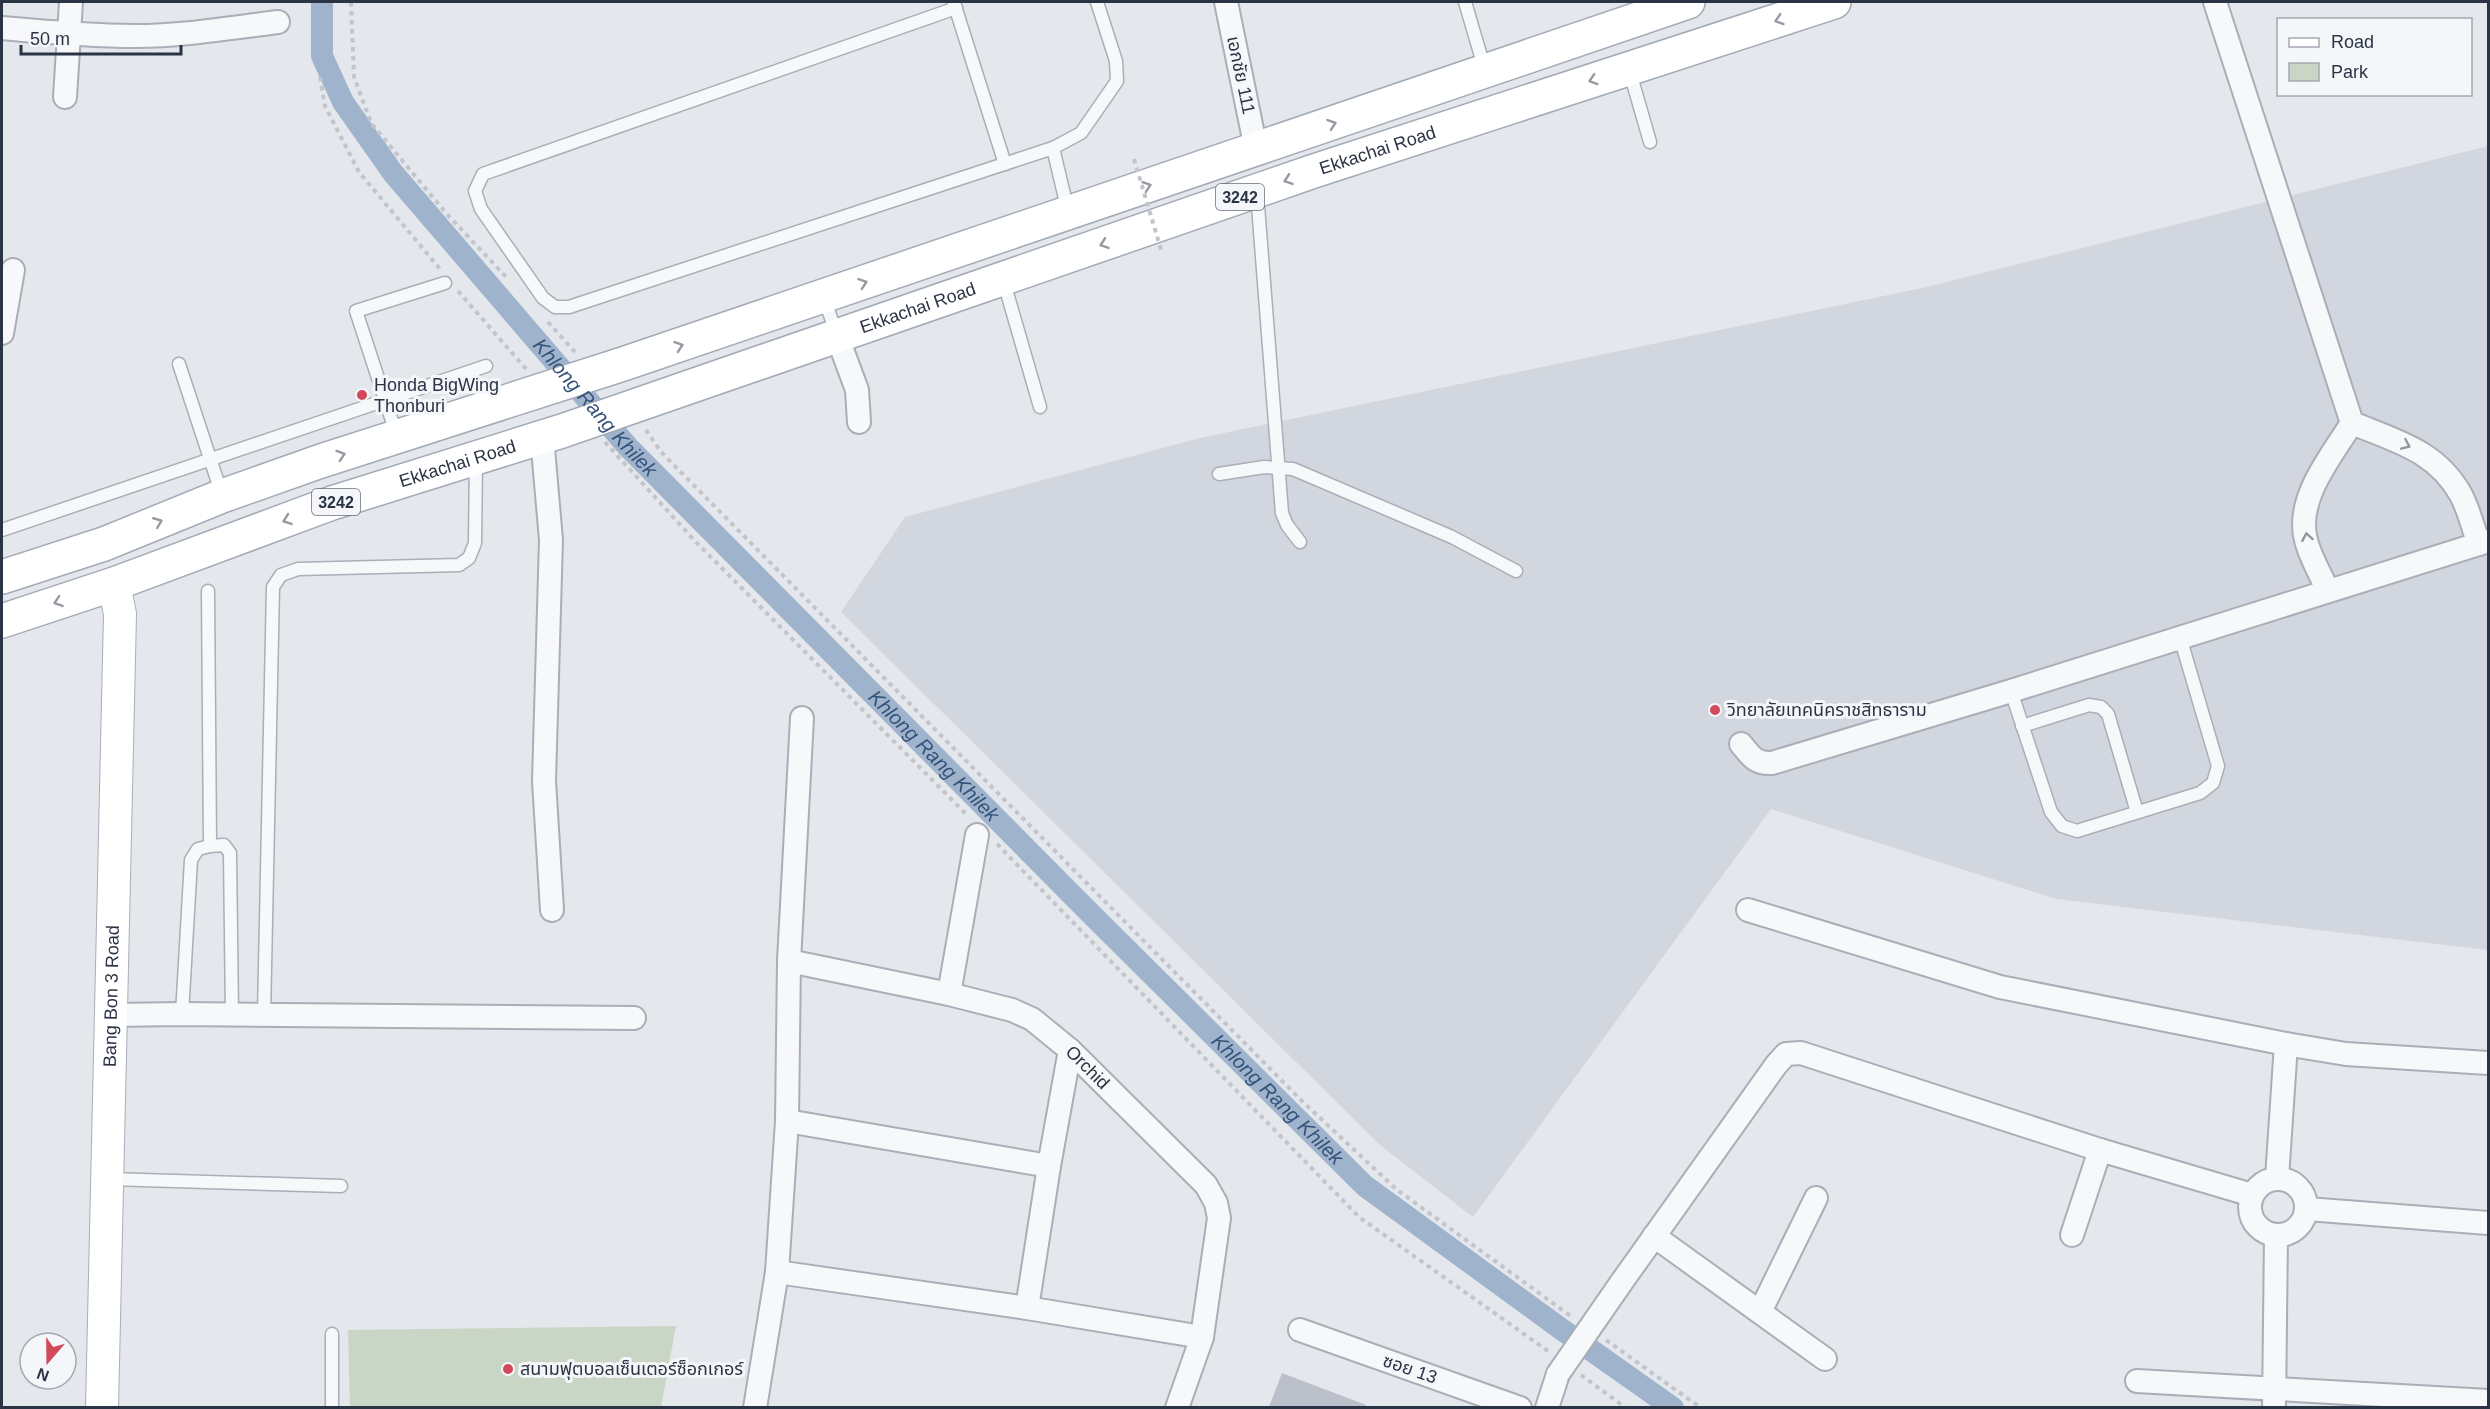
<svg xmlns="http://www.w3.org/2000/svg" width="2490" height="1409" font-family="Helvetica,'Noto Sans Thai',sans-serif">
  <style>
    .built { fill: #d2d6de }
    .green { fill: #c9d6c5 }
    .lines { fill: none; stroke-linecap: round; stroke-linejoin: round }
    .canal { stroke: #9fb4cc; stroke-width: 22 }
    .building { fill: #bbc0ca }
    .service-casing { stroke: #a9aeb7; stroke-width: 15 }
    .minor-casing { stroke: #a9aeb7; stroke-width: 26 }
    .secondary-casing { stroke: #a9aeb7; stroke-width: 34 }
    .primary-casing { stroke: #a3abb8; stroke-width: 36 }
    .path { stroke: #c2c5cb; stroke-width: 4; stroke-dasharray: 4.5 4.5; stroke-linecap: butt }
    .service { stroke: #f7f8fa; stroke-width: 12 }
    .minor { stroke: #f7f8fa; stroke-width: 22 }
    .secondary { stroke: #fff; stroke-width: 32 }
    .primary { stroke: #fff; stroke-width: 33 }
    .minor-bridge-casing { stroke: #a9aeb7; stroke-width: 26; stroke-linecap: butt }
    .path-bridge { stroke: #c2c5cb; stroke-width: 4; stroke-dasharray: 4.5 4.5; stroke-linecap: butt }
    .minor-bridge { stroke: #f7f8fa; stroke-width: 22 }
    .oneway { stroke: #959aa2 }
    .oneway2 { stroke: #9196a0 }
    .poi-dot { fill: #d1495b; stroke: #f4f6f9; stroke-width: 2 }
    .labels { text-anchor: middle; stroke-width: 6; stroke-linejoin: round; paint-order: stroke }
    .shield { fill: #f4f6f9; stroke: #676e7b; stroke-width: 1.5 }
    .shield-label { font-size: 16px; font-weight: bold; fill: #2b3445 }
    .street-label { font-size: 18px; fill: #2b3445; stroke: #f4f6f9 }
    .poi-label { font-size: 18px; fill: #2b3445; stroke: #f4f6f9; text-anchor: start }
    .water-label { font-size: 20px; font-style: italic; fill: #34527a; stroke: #f4f6f9 }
  </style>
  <rect width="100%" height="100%" fill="#e4e7ec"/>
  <polygon class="built" points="2488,146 2488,950 2056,899 1771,809 1473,1217 1380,1145 841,612 905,517 1200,438 1927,287"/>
  <polygon class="green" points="676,1326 661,1407 350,1407 348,1330"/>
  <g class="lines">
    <path class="canal" id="s1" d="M322,2V56L343,102L393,173L628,447L1088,911L1365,1186L1557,1326L1673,1408"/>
  </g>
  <polygon class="building" points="1282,1373 1366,1405 1366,1407 1269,1407"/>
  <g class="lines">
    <defs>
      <g id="service">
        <polyline points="1465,2 1485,70"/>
        <polyline points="954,3 1005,164"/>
        <polyline points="956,8 483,174 475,191 481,209 543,298 555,307 569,307 1053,148 1081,133 1117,81 1116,61 1097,2"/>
        <polyline points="1629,69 1650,142"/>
        <polyline points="1053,148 1068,211"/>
        <polyline points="1257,193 1282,513 1287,525 1300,542"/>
        <polyline points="1003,279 1040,407"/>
        <polyline points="824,298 837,335"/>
        <polyline points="179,364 222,495"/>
        <polyline points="397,436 356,311 445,283"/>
        <polyline points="1219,474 1264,467 1293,469 1452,537 1516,571"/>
        <polyline points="2,530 486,366"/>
        <polyline points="208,591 210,846 224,845 230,853 232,1015"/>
        <polyline points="2011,691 2051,812 2062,826 2077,831 2200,793 2213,783 2218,766 2180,637"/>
        <polyline points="2022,726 2089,705 2101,707 2108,714 2137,812"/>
        <polyline points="182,1014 191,860 198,849 210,846"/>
        <polyline points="264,1015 273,587 281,575 298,569 459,565 469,558 475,543 476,460"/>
        <polyline points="109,1179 341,1186"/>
        <polyline points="332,1408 332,1334"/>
      </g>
      <g id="minor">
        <polyline points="1226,2 1256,149"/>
        <path d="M2215,2L2352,423C2396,441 2437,451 2461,495C2469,510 2473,528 2479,544"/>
        <path d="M2,28C46,32 90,36 135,36C183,36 230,28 278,22"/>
        <polyline points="65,97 71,2"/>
        <polyline points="2,333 13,270"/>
        <polyline points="837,336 857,390 859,422"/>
        <polyline points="542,437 551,540 544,781 552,910"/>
        <path d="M2328,591C2321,575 2310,557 2306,540C2295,499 2332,455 2352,423"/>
        <path d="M1741,744C1751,756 1755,764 1772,763L2011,691L2488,541"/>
        <polyline points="1748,910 2000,987 2286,1044 2346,1054 2488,1063"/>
        <path id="s2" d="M789,961L949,994L1012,1010L1032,1019L1070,1050L1206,1185L1216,1203L1219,1218L1202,1337L1177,1408"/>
        <polyline points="949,994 977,835"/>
        <polyline points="111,1015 182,1014 634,1018"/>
        <polyline points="787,1121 1049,1166 1027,1308"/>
        <polyline points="1049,1166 1070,1050"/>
        <polyline points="2277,1178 2286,1044"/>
        <circle cx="2278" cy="1207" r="28"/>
        <polyline points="2307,1209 2488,1223"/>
        <polyline points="2072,1235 2100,1150"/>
        <polyline points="1654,1236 1825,1359"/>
        <polyline points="777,1272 1027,1308 1202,1337"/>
        <polyline points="1621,1283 1776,1065 1786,1054 1801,1053 2100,1150 2252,1195"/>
        <polyline points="1760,1312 1816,1198"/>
        <polyline points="1300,1330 1520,1408"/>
        <polyline points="2137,1381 2488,1401"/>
        <polyline points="755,1408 777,1272 787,1121 789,961 802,718"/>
        <polyline points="1547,1408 1558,1374"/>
        <polyline points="2274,1408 2276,1235"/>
      </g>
      <g id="secondary">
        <path id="s3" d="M102,1408L120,614L114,584"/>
      </g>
      <g id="primary">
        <polyline points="2,577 104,544 222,496 321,461 623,364 1688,2"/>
        <path id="s4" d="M2,621L114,584L332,503L562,431L1314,171L1834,2"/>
      </g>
    </defs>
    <use href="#service" class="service-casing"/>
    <use href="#minor" class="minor-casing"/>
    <use href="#secondary" class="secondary-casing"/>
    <use href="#primary" class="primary-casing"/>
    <g class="path">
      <polyline points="351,2 354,77 371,123 445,212 508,279"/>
      <polyline points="320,77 325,106 359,172 440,269"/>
      <polyline points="458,291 526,369"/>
      <polyline points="548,322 575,352"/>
      <polyline points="646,430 661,452 1302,1101 1396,1189 1572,1317"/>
      <polyline points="605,442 694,540 968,816"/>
      <polyline points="997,844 1359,1217 1548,1351"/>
      <polyline points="1606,1340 1701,1408"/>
      <polyline points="1581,1375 1626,1408"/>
    </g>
    <use href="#service" class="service"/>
    <use href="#minor" class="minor"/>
    <use href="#secondary" class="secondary"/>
    <use href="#primary" class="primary"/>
    <defs>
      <polyline id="minor-bridge" points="1558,1374 1621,1283"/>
    </defs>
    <use href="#minor-bridge" class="minor-bridge-casing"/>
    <polyline class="path-bridge" points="1134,159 1162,253"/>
    <use href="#minor-bridge" class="minor-bridge"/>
  </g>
  <defs><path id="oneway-chevron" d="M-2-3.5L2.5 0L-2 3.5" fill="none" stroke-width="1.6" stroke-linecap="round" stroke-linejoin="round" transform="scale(1.5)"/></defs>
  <g class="oneway">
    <use href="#oneway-chevron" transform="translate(1779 20) rotate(162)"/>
    <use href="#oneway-chevron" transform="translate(1593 80) rotate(162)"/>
    <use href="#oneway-chevron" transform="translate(1332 124) rotate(-19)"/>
    <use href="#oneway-chevron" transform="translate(1288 180) rotate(161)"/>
    <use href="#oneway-chevron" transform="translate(1147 186) rotate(-19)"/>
    <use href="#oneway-chevron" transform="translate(1104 244) rotate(161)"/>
    <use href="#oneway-chevron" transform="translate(863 283) rotate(-19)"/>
    <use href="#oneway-chevron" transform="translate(679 346) rotate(-19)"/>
    <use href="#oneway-chevron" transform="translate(341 455) rotate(-18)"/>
    <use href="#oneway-chevron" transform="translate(287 520) rotate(160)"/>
    <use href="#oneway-chevron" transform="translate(158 522) rotate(-22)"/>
    <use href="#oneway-chevron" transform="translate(58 602) rotate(161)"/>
  </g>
  <g class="oneway2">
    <use href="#oneway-chevron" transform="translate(2406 445) rotate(23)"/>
    <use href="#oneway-chevron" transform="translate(2307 537) rotate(-100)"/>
  </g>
  <g class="poi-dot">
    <circle cx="362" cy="395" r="6"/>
    <circle cx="1715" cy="710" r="6"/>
    <circle cx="508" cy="1369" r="6"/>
  </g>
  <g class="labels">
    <g class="shield">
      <rect x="1216" y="184" width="48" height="26" rx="4.5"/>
      <rect x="312" y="489" width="48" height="26" rx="4.5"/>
    </g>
    <g class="shield-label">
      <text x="1240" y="203">3242</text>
      <text x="336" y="508">3242</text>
    </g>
    <g class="street-label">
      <text transform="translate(1241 75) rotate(78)" y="6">เอกชัย 111</text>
      <text dy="6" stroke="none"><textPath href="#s4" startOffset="1454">Ekkachai Road</textPath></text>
      <text dy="6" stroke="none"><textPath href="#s4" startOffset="968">Ekkachai Road</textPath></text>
      <text dy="6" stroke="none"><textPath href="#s4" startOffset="482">Ekkachai Road</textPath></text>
      <text dy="6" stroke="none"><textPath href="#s3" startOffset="412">Bang Bon 3 Road</textPath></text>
      <text dy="6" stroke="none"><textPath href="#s2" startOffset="324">Orchid</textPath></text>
      <text transform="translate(1410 1369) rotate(19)" y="6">ซอย 13</text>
    </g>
    <g class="poi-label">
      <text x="374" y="391">Honda BigWing<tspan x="374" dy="21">Thonburi</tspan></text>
      <text x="1727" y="716">วิทยาลัยเทคนิคราชสิทธาราม</text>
      <text x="520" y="1375">สนามฟุตบอลเซ็นเตอร์ซ็อกเกอร์</text>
    </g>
    <g class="water-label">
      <text dy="7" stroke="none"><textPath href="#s1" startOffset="501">Khlong Rang Khilek</textPath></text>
      <text dy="7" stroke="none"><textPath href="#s1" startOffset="987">Khlong Rang Khilek</textPath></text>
      <text dy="7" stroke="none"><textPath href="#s1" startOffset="1473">Khlong Rang Khilek</textPath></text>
    </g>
  </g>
  <rect width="2490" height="1409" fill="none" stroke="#2b3445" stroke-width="6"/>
  <rect x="2277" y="18" width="195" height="78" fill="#f4f6f9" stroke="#a4a8b1" stroke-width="1.5"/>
  <rect x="2289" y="38" width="30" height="9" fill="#ffffff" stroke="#a4a8b1" stroke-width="1.5"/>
  <text x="2331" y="48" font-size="18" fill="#2b3445">Road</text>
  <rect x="2289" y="63" width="30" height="18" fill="#c9d6c5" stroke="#a4a8b1" stroke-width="1.5"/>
  <text x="2331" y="78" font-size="18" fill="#2b3445">Park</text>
  <g transform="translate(48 1361) rotate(200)"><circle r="28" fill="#f4f6f9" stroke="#a4a8b1" stroke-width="1.5"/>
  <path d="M0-4.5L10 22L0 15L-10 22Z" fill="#d1495b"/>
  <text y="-9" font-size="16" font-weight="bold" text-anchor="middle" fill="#2b3445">N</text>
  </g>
  <path d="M21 45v9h160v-9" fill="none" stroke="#2b3445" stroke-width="3"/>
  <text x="30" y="45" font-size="18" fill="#2b3445" stroke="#f4f6f9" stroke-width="4.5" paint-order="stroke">50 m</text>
</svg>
